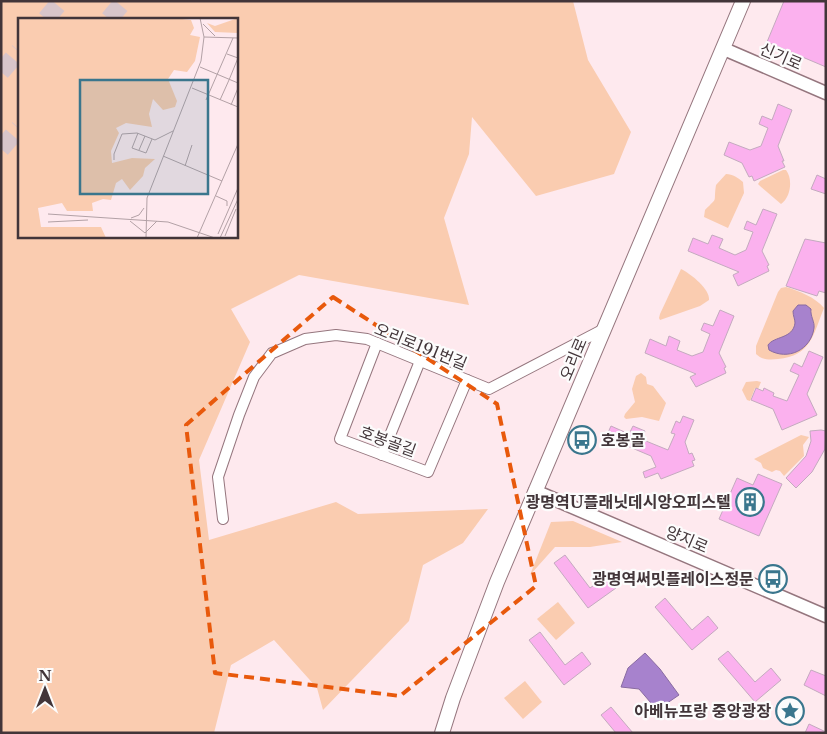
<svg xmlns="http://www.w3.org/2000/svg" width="827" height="734" font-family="'Libre Baskerville','Noto Sans KR',serif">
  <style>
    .green { fill: #faccb0; fill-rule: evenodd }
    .water { fill: #a782cd; stroke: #896ba1 }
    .building { fill: #fbb1ee; stroke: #c4aabf }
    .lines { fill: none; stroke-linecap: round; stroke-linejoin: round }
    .motorway-tunnel { stroke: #d8c5ca; stroke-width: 18; stroke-dasharray: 18 9; stroke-linecap: butt }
    .minor-casing { stroke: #95767e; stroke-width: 12 }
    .tertiary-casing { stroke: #95767e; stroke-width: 15 }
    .secondary-casing { stroke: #95767e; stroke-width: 16 }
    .minor { stroke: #fff; stroke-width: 10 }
    .tertiary { stroke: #fff; stroke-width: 12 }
    .secondary { stroke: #fff; stroke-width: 14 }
    .marked { fill: none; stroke: #e8590c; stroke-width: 4; stroke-dasharray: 10 6; stroke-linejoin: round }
    .labels { text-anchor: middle; stroke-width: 4.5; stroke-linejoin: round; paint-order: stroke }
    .street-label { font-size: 16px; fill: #423539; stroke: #fcfcfc }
    .poi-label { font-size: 16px; font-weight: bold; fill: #423539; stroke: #fcfcfc; text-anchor: end }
    .inset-road { fill: none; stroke: #b3a1a6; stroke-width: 1 }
    .view { fill: #3a768d; fill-opacity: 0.15; stroke: #3a768d; stroke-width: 2.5 }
    .inset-edge { fill: none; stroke: #423539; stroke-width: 2.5 }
  </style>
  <rect width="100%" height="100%" fill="#fee9ee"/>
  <g class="green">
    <path d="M1,1H573L588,60L631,132L614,174L536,196L472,117L469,154L444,218L469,305L299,275L231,309L250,342L199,460L209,540L336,502L358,514L488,509L463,543L423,565L409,621L323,710L317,688L274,640L231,665L214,733H1ZM19,19H236V236H19Z"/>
    <path d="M783,170H786C793,179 791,197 781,204L760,186L758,184L760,181Z"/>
    <path d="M726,174C733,174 738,178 743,182L744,193L728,228L704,217L705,210C719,196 713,204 716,185Z"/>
    <path d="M681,269C691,274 710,289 709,300L700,306L660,320L659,318L660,314Z"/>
    <path d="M786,287C799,291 815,297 824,308C813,335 811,356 778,359C770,360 762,360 756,354V346L778,292L781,288Z"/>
    <polygon points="641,373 646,377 647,384 653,386 666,403 659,421 642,417 626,419 624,417 625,414 635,402 632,389 636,376"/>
    <polygon points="757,381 761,382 758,389 755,388 750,401 747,400 742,390 746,382"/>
    <polygon points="801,435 809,437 803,445 804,456 784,476 780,471 776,470 772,472 763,468 761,463 754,459"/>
    <polygon points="573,521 622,542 590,547 555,547 530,575 551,522"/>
    <polygon points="558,602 575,623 556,640 537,619"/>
    <polygon points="525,681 542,702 523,719 504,698"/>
  </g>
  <g class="water">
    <path d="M798,305H806L811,309C810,316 815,322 814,328C811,350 788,361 769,350L768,345C774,336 793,339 795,323C795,319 793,316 793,311Z"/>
    <polygon points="645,653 660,669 679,695 657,710 639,689 621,687 628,668"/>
  </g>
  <g class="building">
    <polygon points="784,1 826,1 826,67 767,42"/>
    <polygon points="778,104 792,110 778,146 784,161 782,161 785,167 754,181 752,176 749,177 742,163 724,155 729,142 750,150 761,146 768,128 759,124 762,116 772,120"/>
    <polygon points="817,175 826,179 826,194 811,189"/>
    <polygon points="763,209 777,214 762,251 769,265 767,266 769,271 738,286 733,275 739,272 688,251 693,238 708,244 712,235 723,239 719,248 735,255 746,250 753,232 744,229 747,221 756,225"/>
    <polygon points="805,239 826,243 826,293 819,291 817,296 786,286"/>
    <polygon points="720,310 734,316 719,353 726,367 724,368 726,373 696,387 690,377 696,374 645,353 650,339 666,346 669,336 680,341 677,350 692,356 703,352 710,334 701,330 704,323 713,326"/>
    <polygon points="809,351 823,357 807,394 817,415 782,430 773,409 751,400 756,388 763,391 764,388 774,393 773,396 787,401 799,375 790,371 794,363 802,367"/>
    <polygon points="683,416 694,420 685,442 689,454 692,453 695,460 692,461 694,466 661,479 658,473 645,478 643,472 656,467 651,456 606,437 611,426 629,434 633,426 645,431 641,439 668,450 675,434 671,433 676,421 680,423"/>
    <polygon points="821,430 826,431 825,449 812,472 796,488 786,478 806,456 811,441 810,431"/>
    <polygon points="758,474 782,484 759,536 719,519 737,478 753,485"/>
    <polygon points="565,555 590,588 607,576 616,588 588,608 554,563"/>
    <polygon points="665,598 692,630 708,616 718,628 692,650 655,607"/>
    <polygon points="540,632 565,665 582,652 591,664 564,685 529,640"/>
    <polygon points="728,651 755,682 771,668 781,680 755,702 718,659"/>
    <polygon points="811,670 826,676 826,696 804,685"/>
    <polygon points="611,707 633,733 616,733 601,715"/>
    <polygon points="809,724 826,732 826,733 805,733"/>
  </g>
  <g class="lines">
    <g class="motorway-tunnel">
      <polyline points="46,19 61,1"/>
      <polyline points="109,19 124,1"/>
      <polyline points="1,72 19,51"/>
      <polyline points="1,149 19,128"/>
    </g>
    <defs>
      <g id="minor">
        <polyline points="377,343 340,439 428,472 467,380"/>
        <polyline points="382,455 420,361"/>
        <polyline points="223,519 218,477 239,415 254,377 272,353 275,352 305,339 336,335 367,339 489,389 604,329"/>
      </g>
      <g id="tertiary">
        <polyline points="724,49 826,93"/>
        <polyline points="535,491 826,616"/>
      </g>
      <polyline id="secondary" points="442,733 453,698 497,582 743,1"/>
    </defs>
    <use href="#minor" class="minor-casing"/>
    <use href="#tertiary" class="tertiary-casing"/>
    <use href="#secondary" class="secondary-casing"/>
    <use href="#minor" class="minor"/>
    <use href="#tertiary" class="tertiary"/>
    <use href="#secondary" class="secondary"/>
  </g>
  <path class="marked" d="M333,297L497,404L536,586L400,696L215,673L186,425Z"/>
  <defs>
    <symbol id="bus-ring" viewBox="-11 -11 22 22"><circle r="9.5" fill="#fcfcfc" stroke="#3a768d" stroke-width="1.5"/><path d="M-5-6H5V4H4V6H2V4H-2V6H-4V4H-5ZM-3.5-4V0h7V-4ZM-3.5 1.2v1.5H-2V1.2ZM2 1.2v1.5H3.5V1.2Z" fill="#3a768d"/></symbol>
    <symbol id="building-ring" viewBox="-11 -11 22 22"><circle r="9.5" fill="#fcfcfc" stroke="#3a768d" stroke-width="1.5"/><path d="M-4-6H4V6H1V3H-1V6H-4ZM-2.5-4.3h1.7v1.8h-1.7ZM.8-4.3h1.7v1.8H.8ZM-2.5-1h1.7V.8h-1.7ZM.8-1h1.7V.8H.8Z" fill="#3a768d"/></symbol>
    <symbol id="sight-ring" viewBox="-11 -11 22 22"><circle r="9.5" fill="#fcfcfc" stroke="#3a768d" stroke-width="1.5"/><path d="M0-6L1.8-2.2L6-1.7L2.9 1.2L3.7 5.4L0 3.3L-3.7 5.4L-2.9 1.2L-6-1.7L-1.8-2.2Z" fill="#3a768d"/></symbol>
  </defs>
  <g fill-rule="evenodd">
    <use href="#bus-ring" x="566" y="424" width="32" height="32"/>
    <use href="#building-ring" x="734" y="486" width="32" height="32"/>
    <use href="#bus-ring" x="757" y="563" width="32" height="32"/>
    <use href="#sight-ring" x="774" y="695" width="32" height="32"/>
  </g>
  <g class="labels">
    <g class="street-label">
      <text transform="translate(781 56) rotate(23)" y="6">신기로</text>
      <text transform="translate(421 346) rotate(22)" y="6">오리로191번길</text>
      <text transform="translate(573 359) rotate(-67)" y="6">오리로</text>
      <text transform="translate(388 441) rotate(20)" y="6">호봉골길</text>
      <text transform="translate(687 539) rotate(23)" y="6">양지로</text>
    </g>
    <g class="poi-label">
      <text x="601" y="446" text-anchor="start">호봉골</text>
      <text x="731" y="508">광명역U플래닛데시앙오피스텔</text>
      <text x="754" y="585">광명역써밋플레이스정문</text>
      <text x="771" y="717">아베뉴프랑 중앙광장</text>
    </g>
  </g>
  <g transform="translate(18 18)">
    <rect width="220" height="220" fill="#fee9ee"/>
    <path d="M0,0H155L173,2L176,10L172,17L182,19L177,43L169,54L156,52L150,61L159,83L157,89L145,92L135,81L131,96L134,109L108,105L98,110L101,115L93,133L94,145L114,140L137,141L127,150L125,158L112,172L104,161L98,165L93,182L85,181L74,185L75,193H49L44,185L20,190L23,209H83L88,220H0ZM220,0V15L197,14L189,5L197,8Z" fill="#faccb0"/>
    <path class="inset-road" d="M185,6L197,18M186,19L220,20M182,49L220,65M174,70L220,89M188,82L215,20M202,82L211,62L220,40L209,36M213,87L220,70M120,115L114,130L128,135L134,121M121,132L127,118M145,138L204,163M96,142V136L104,116L119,115L137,122L155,113M167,148L174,127M198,178L209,183V188M30,196L150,204L197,220M113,200L121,197L126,190M112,203L127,215L139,203M30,204L70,202M200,216L220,170M207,218L218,191M128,220L129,180L183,43L186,19L182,0M179,220L220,126M202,220L220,181"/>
    <path class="view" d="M62,62H190V176H62Z"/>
    <rect width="220" height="220" class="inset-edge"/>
  </g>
  <rect width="827" height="734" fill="none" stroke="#423539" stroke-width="5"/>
  <g transform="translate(45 689)" stroke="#fcfcfc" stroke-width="4" paint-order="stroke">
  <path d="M0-4L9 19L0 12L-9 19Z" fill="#423539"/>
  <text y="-8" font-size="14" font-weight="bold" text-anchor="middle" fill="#423539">N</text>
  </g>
</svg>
